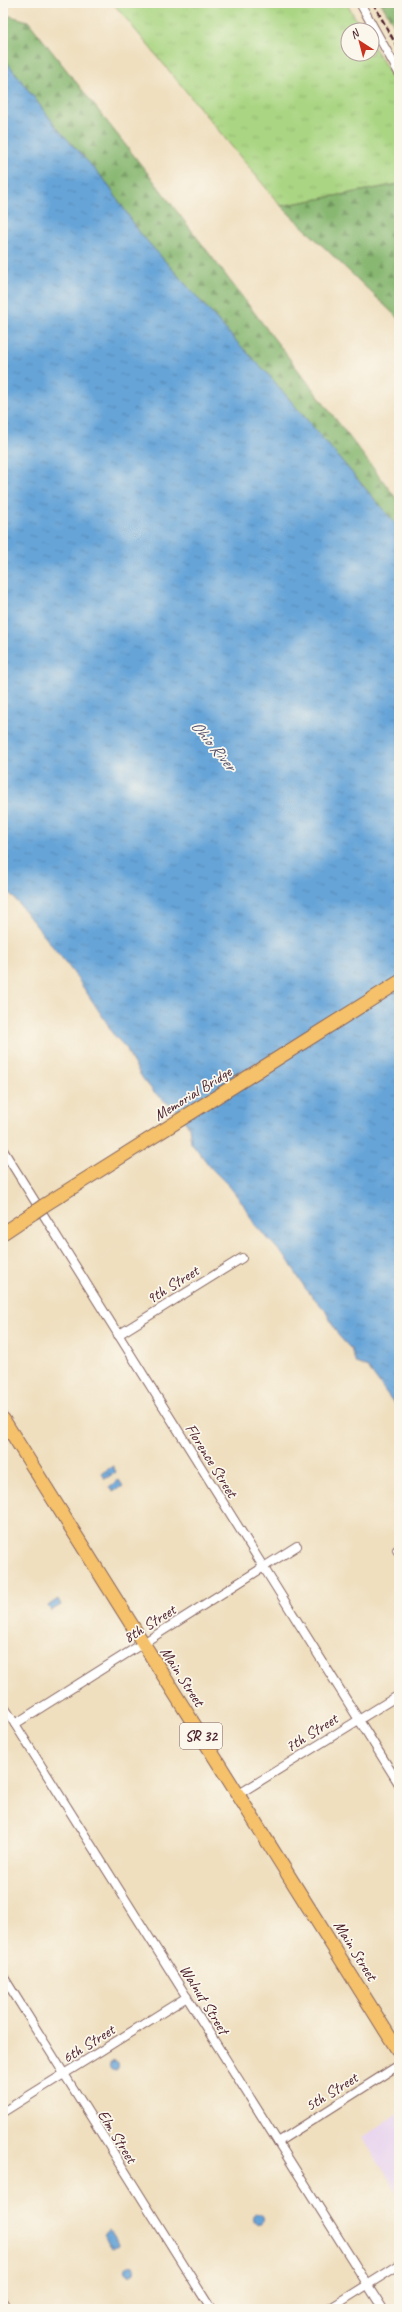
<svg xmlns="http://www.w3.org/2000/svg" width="402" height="2312" font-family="Caveat,sans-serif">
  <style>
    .built { fill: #e7d2ef }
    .grass { fill: url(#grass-tufts); stroke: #7a7a57 }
    .forest { fill: url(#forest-firs); stroke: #686b4e }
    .water { fill: url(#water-ripples); stroke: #586282 }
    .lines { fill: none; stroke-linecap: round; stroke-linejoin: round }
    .minor-casing { stroke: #84625f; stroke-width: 10 }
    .primary-casing { stroke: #84625f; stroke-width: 15 }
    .minor { stroke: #fff; stroke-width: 8 }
    .primary { stroke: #f5c16b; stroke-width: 13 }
    .rail { stroke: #4a1f2b; stroke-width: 2.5; stroke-dasharray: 6 3; stroke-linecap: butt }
    .primary-bridge-casing { stroke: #84625f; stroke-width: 15; stroke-linecap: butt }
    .primary-bridge { stroke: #f5c16b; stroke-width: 13 }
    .labels { text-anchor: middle; stroke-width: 3.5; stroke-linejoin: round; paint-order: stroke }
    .shield { fill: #fbf7ec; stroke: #7f6065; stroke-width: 1 }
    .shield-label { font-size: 15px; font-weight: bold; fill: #4a1f2b }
    .street-label { font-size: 16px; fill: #4a1f2b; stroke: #fbf7ec }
    .water-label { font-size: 17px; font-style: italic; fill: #555470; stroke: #fbf7ec }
  </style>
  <defs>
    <pattern id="grass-tufts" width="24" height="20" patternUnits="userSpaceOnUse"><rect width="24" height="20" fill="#aad683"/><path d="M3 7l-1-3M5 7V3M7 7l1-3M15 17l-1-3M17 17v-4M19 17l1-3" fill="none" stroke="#94b771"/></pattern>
    <pattern id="forest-firs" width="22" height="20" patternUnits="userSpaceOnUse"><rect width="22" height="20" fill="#87b771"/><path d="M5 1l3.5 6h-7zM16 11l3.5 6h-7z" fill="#70945d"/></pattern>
    <pattern id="water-ripples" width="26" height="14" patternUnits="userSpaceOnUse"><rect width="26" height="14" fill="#66a4d8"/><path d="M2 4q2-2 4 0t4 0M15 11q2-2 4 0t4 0" fill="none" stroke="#5685af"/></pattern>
  </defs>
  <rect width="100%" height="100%" fill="#fbf7ec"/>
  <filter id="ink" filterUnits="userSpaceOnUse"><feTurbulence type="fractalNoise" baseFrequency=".025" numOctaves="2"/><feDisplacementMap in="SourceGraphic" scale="8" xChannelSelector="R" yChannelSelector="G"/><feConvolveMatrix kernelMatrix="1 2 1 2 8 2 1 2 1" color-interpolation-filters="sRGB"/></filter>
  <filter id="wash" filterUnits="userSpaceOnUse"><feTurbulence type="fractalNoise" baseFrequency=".012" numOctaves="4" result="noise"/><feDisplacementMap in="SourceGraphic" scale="16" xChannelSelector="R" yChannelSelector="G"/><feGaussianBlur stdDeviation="0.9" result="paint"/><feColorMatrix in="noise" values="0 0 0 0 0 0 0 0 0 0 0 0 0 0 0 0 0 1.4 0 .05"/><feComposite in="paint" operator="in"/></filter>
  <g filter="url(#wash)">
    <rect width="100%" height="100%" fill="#efdfbf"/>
    <polygon class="built" points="399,2113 399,2195 362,2137"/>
    <polygon class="grass" points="113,3 346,3 363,30 348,30 348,54 372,54 372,44 399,87 399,184 281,206"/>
    <g class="forest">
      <polygon points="381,3 399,3 399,33"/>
      <polygon points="3,14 28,21 153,180 399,502 399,528 267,373 236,341 140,233 106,182 58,129 3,57"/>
      <polygon points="399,184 399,319 281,206"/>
    </g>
    <g class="water">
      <polygon points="3,57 58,129 106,182 140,233 236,341 267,373 399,528 399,1410 368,1368 356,1363 351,1349 338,1335 325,1310 305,1288 288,1260 255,1225 243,1204 230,1187 212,1169 191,1142 189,1127 178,1112 154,1092 143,1079 131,1059 127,1049 112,1033 107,1023 73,972 3,884"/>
      <polygon points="113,1466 116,1472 105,1479 102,1473"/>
      <polygon points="119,1480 123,1486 113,1492 109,1487"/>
      <polygon points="58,1599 61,1605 51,1611 48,1606"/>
      <circle cx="114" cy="2066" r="4.5"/>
      <circle cx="258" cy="2219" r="5.5"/>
      <polygon points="109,2230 119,2245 112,2248 103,2234"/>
      <circle cx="130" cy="2270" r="4.5"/>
    </g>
  </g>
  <g filter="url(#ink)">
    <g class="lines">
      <defs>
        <g id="minor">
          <polyline points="360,3 399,73"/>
          <polyline points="3,1150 399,1784"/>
          <polyline points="118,1335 242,1258"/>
          <polyline points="397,1550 399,1553"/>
          <polyline points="3,1705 383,2309"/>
          <polyline points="15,1724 297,1546"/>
          <polyline points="239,1794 399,1695"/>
          <polyline points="3,1976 211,2309"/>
          <polyline points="3,2112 187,1997"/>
          <polyline points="278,2142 399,2065"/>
          <polyline points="3,2302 7,2309"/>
          <polyline points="329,2309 399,2265"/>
        </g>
        <g id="primary">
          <polyline points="43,1206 399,982"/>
          <polyline points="3,1233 33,1213"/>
          <polyline points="3,1419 399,2052"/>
        </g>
      </defs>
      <use href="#minor" class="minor-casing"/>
      <use href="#primary" class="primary-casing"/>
      <use href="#minor" class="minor"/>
      <use href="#primary" class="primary"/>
      <polyline class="rail" points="373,3 399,50"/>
      <defs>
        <polyline id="primary-bridge" points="33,1213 43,1206"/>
      </defs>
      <use href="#primary-bridge" class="primary-bridge-casing"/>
      <use href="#primary-bridge" class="primary-bridge"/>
    </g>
  </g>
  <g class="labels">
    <rect class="shield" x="180" y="1723" width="42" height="26" rx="3"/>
    <g class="shield-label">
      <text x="201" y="1741">SR 32</text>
    </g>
    <g class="street-label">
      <text transform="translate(192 1093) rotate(-32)" y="6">Memorial Bridge</text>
      <text transform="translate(172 1284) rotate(-32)" y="6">9th Street</text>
      <text transform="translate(212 1460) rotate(58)" y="6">Florence Street</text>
      <text transform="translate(149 1623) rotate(-32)" y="6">8th Street</text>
      <text transform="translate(183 1676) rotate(57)" y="6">Main Street</text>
      <text transform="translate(311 1732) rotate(-32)" y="6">7th Street</text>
      <text transform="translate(356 1950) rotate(58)" y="6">Main Street</text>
      <text transform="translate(205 1999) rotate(58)" y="6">Walnut Street</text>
      <text transform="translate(88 2043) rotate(-32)" y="6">6th Street</text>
      <text transform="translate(331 2091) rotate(-32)" y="6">5th Street</text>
      <text transform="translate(118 2136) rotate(58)" y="6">Elm Street</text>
    </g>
    <g class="water-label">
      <text transform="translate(214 745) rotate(50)" y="6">Ohio River</text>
    </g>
  </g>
  <rect width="402" height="2312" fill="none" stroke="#fbf7ec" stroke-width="16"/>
  <g transform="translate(360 42) rotate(324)"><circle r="19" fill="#fbf7ec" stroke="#b4a19f"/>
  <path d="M0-3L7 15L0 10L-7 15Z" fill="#c8321e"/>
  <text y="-6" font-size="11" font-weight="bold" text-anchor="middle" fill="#4a1f2b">N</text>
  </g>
</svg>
